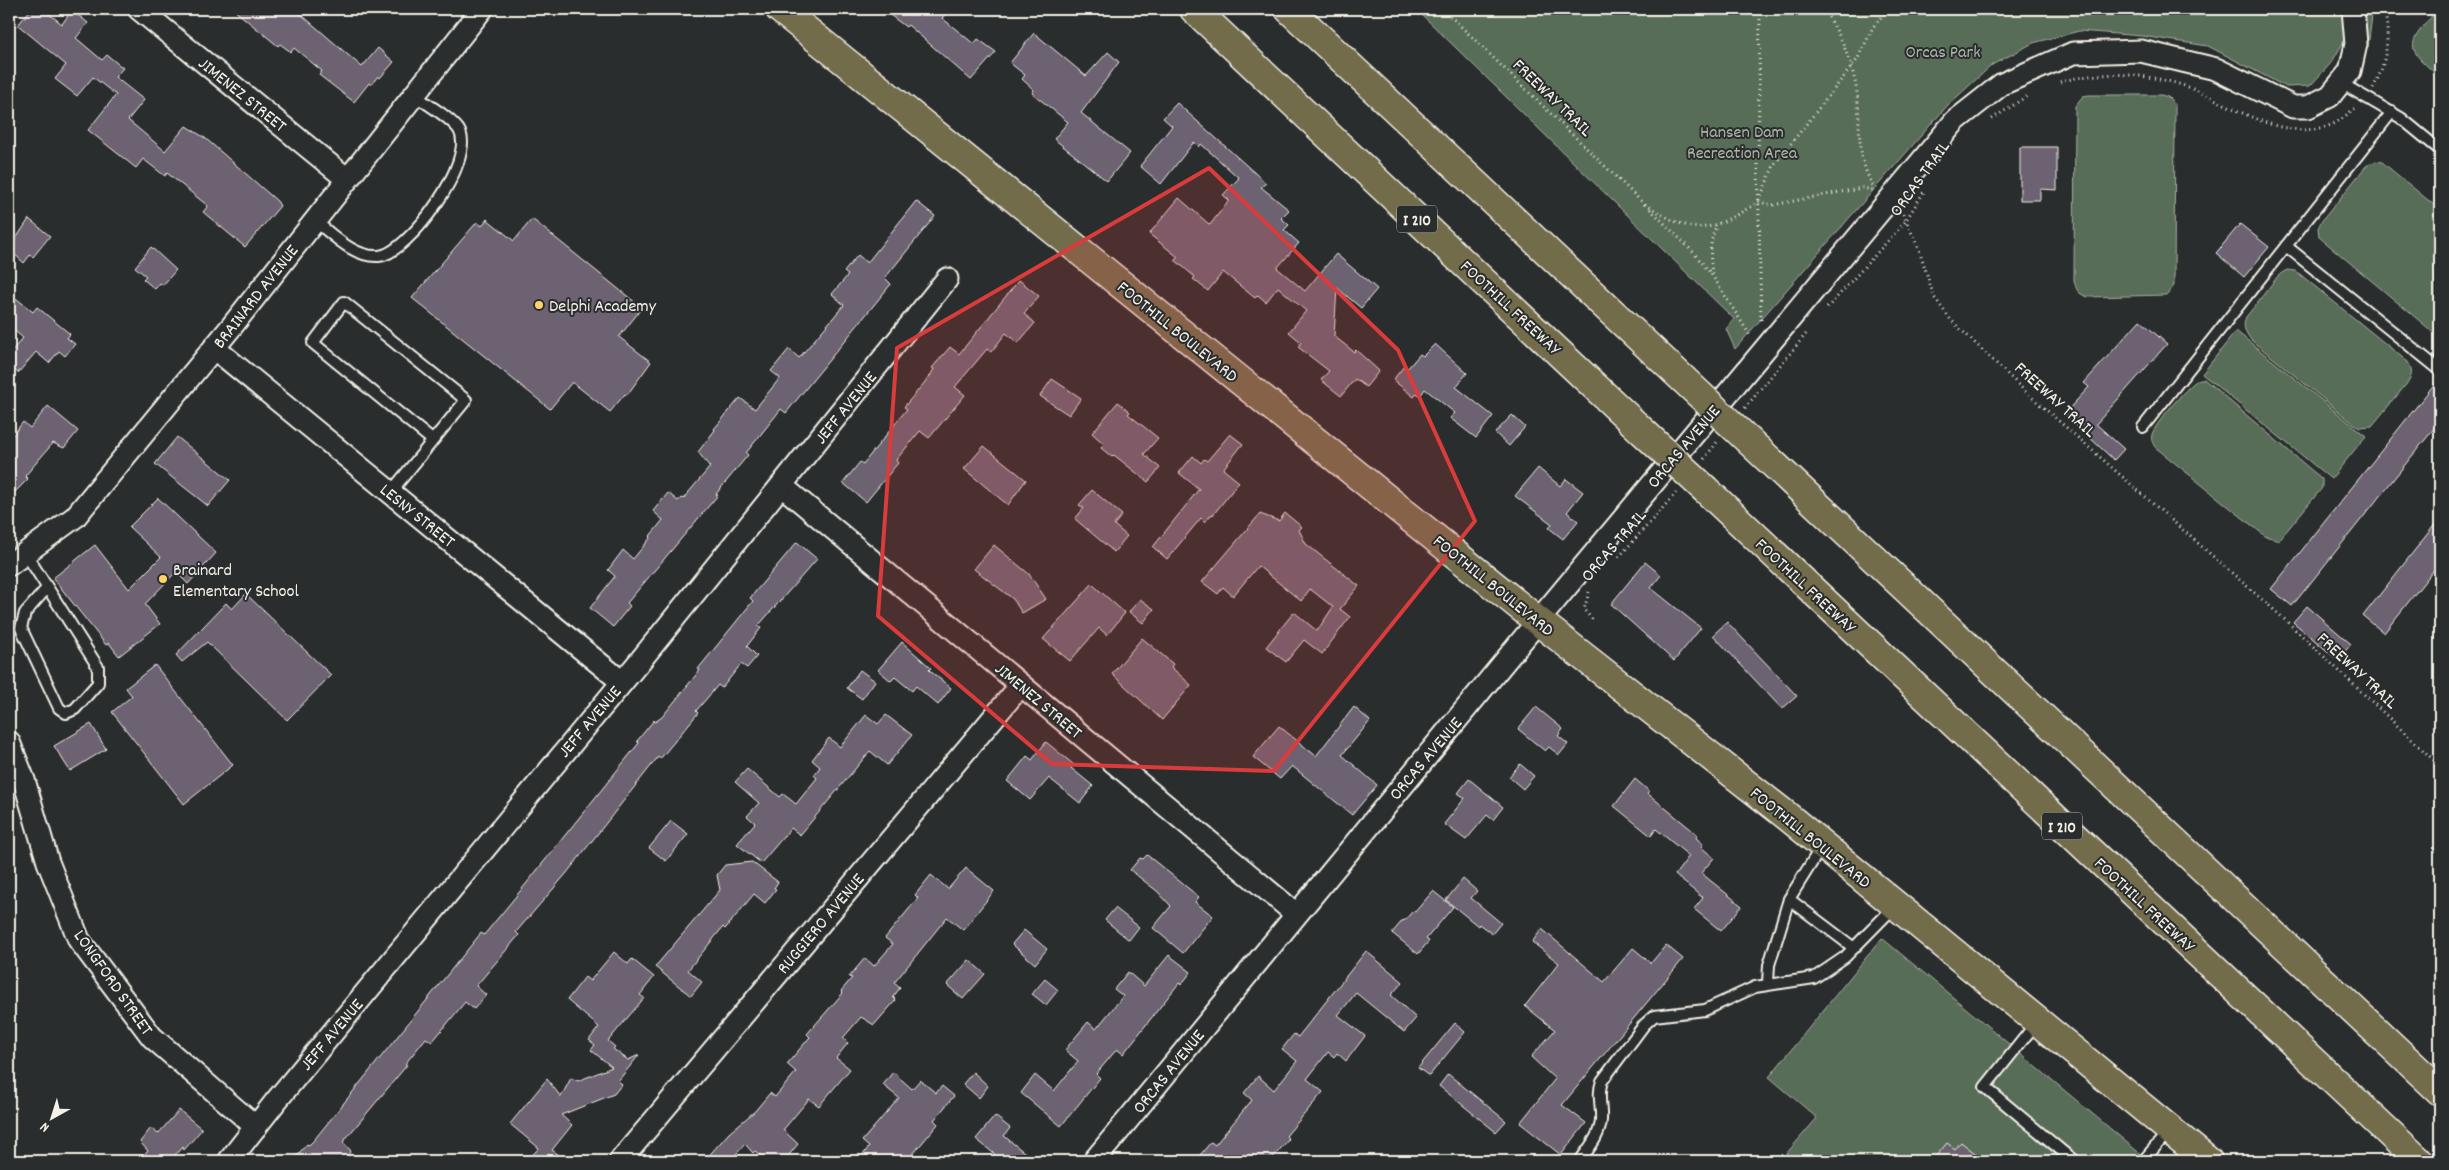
<svg xmlns="http://www.w3.org/2000/svg" width="2449" height="1170" font-family="Dekko,sans-serif">
  <style>
    .green { fill: #596d58; stroke: #a6afa0 }
    .building { fill: #6c6272; stroke: #f4f1e8 }
    .lines { fill: none; stroke-linecap: round; stroke-linejoin: round }
    .service-casing { stroke: #f4f1e8; stroke-width: 14 }
    .minor-casing { stroke: #f4f1e8; stroke-width: 25 }
    .primary-casing { stroke: #f4f1e8; stroke-width: 31 }
    .motorway-casing { stroke: #f4f1e8; stroke-width: 31 }
    .path { stroke: #f4f1e8; stroke-width: 3; stroke-dasharray: 1 4; stroke-linecap: butt }
    .service { stroke: #2a2d2e; stroke-width: 10 }
    .minor { stroke: #2a2d2e; stroke-width: 21 }
    .primary { stroke: #726c4b; stroke-width: 28 }
    .motorway { stroke: #726c4b; stroke-width: 28 }
    .motorway-bridge-casing { stroke: #f4f1e8; stroke-width: 31; stroke-linecap: butt }
    .motorway-bridge { stroke: #726c4b; stroke-width: 28 }
    .marked { fill: #d93c3b; fill-opacity: 0.2; stroke: #d93c3b; stroke-width: 4; stroke-linejoin: round }
    .poi-dot { fill: #ffd166; stroke: #2a2d2e; stroke-width: 2 }
    .labels { text-anchor: middle; stroke-width: 4; stroke-linejoin: round; paint-order: stroke }
    .shield { fill: #2a2d2e; stroke: #b7b6b0; stroke-width: 1 }
    .shield-label { font-size: 16px; font-weight: bold; fill: #f4f1e8 }
    .park-label { font-size: 18px; fill: #aeb6a7; stroke: #2a2d2e }
    .street-label { font-size: 18px; fill: #f4f1e8; stroke: #2a2d2e }
    .poi-label { font-size: 18px; fill: #f4f1e8; stroke: #2a2d2e; text-anchor: start }
  </style>
  <rect width="100%" height="100%" fill="#2a2d2e"/>
  <filter id="ink" filterUnits="userSpaceOnUse"><feTurbulence type="fractalNoise" baseFrequency=".02" numOctaves="2"/><feDisplacementMap in="SourceGraphic" scale="10" xChannelSelector="R" yChannelSelector="G"/><feConvolveMatrix kernelMatrix="1 2 1 2 8 2 1 2 1" color-interpolation-filters="sRGB"/></filter>
  <g filter="url(#ink)">
    <g class="green">
      <polygon points="1416,9 2370,9 2372,16 2368,47 2343,43 2332,62 2310,86 2286,87 2208,46 2142,36 2079,31 2033,43 1992,65 1947,106 1735,349 1726,329 1734,319"/>
      <path d="M2438,9H2440V77C2402,46 2408,44 2438,9Z"/>
      <path d="M2089,95H2161L2168,97L2175,104L2174,286L2166,295L2088,297C2078,294 2076,290 2074,280L2075,106L2083,96Z"/>
      <polygon points="2376,161 2382,162 2440,210 2440,338 2319,237 2318,228 2321,222 2366,166"/>
      <path d="M2288,270L2296,271L2408,362C2412,369 2413,373 2409,381L2372,426L2360,427L2354,424L2251,340C2245,331 2242,327 2246,317L2278,276Z"/>
      <polygon points="2236,331 2366,436 2331,479 2202,374"/>
      <path d="M2200,379H2204L2322,479V488L2279,540L2265,536L2155,447C2152,442 2150,438 2153,432C2158,421 2190,382 2200,379Z"/>
      <polygon points="1882,938 2149,1161 1780,1161 1817,1118 1769,1077"/>
    </g>
    <g class="building">
      <polygon points="31,9 43,9 62,24 72,10 88,23 76,38 102,60 107,55 123,68 115,77 144,100 128,120 165,151 186,126 205,138 277,201 280,206 245,247 203,212 208,206 167,173 165,176 143,159 136,168 88,130 116,95 93,77 77,96 55,79 66,65 18,25"/>
      <polygon points="233,9 295,9 362,67 378,48 394,62 380,78 378,76 371,85 369,83 354,102 319,75 322,71 294,48 291,52 280,44 278,46"/>
      <polygon points="882,9 950,9 942,18 974,44 978,39 996,52 971,80 908,25 906,27"/>
      <polygon points="1034,33 1086,76 1108,52 1119,62 1081,113 1130,153 1107,181 1054,139 1068,122 1032,93 1034,90 1022,79 1025,75 1010,63"/>
      <polygon points="1177,103 1266,183 1261,187 1289,210 1281,218 1289,225 1284,230 1299,243 1277,268 1305,291 1336,254 1377,289 1361,308 1337,288 1334,336 1354,352 1356,350 1379,371 1366,387 1355,379 1341,396 1321,380 1329,371 1298,347 1301,342 1289,332 1306,311 1278,287 1266,302 1258,295 1255,298 1223,272 1208,291 1193,279 1195,277 1175,260 1178,257 1149,234 1179,198 1210,225 1229,200 1223,195 1239,178 1201,144 1199,147 1194,142 1161,184 1140,166 1172,126 1163,118"/>
      <polygon points="2020,147 2057,147 2057,190 2040,189 2040,200 2020,200"/>
      <polygon points="916,201 935,216 885,278 891,284 786,413 781,409 746,453 748,455 716,494 718,495 627,603 630,606 613,627 590,608 615,576 608,570 623,550 633,559 651,537 650,536 663,520 653,511 668,493 678,501 681,498 683,499 710,467 698,452 715,430 714,429 740,398 755,409 780,378 771,371 789,349 799,358 844,305 832,294 848,275 844,272 858,255 867,263"/>
      <polygon points="29,219 50,236 33,257 30,255 24,263 9,249"/>
      <polygon points="487,219 514,241 532,219 642,308 619,337 651,362 627,395 625,394 610,412 572,382 550,409 412,298 477,222 482,226"/>
      <polygon points="2240,224 2269,247 2244,277 2216,253"/>
      <polygon points="151,247 176,270 163,285 160,283 155,289 143,279 146,276 135,267"/>
      <polygon points="1019,280 1039,296 1024,314 1035,323 1018,343 1006,333 991,352 987,349 955,387 965,395 929,438 920,431 896,460 898,463 866,502 843,483 860,462 863,464 907,409 904,407 930,376 934,369 932,368 950,347 959,354"/>
      <polygon points="17,299 33,312 37,307 70,334 67,338 75,344 65,356 59,351 49,363 36,352 18,373 9,365 9,354 23,338 9,326 9,308"/>
      <polygon points="2140,320 2167,344 2096,424 2124,449 2114,460 2064,414 2089,387 2084,383"/>
      <polygon points="1435,344 1467,373 1456,387 1493,416 1476,438 1450,418 1455,413 1425,389 1420,396 1417,393 1414,397 1393,380 1404,366 1407,369 1420,354 1423,356"/>
      <polygon points="2440,377 2440,421 2292,606 2271,589"/>
      <polygon points="1052,379 1081,398 1069,415 1040,396"/>
      <polygon points="1118,402 1130,412 1128,414 1158,438 1144,454 1160,468 1148,482 1114,455 1112,457 1101,448 1104,444 1092,433"/>
      <polygon points="48,406 78,431 64,448 53,443 25,476 28,479 9,498 9,440 23,422 30,428"/>
      <polygon points="1512,415 1525,427 1509,446 1495,433"/>
      <polygon points="1230,434 1243,444 1223,469 1239,482 1213,515 1212,514 1205,522 1201,518 1167,559 1153,547 1199,489 1179,473 1193,456 1201,463 1204,459 1207,461"/>
      <polygon points="177,437 230,480 208,506 155,464"/>
      <polygon points="984,446 1026,480 1008,505 964,469"/>
      <polygon points="1538,468 1560,486 1566,479 1583,492 1567,512 1578,521 1563,539 1549,528 1552,524 1515,496"/>
      <polygon points="1092,490 1122,515 1114,525 1127,536 1114,552 1075,519 1084,508 1079,505"/>
      <polygon points="158,498 216,553 188,584 176,572 145,604 160,624 119,656 109,643 106,645 53,578 95,545 129,589 161,557 129,527"/>
      <polygon points="1285,513 1302,527 1299,530 1306,544 1359,586 1340,609 1350,617 1322,654 1304,640 1286,662 1266,647 1294,612 1317,631 1333,607 1310,589 1301,601 1258,566 1233,596 1223,587 1218,594 1202,582 1260,514 1279,521"/>
      <polygon points="2440,518 2440,562 2384,633 2363,616"/>
      <polygon points="797,542 817,559 758,626 761,628 747,646 757,656 747,668 741,664 722,688 718,685 696,711 698,713 660,759 658,757 566,874 516,932 519,935 476,986 486,995 474,1009 465,1002 432,1042 426,1038 405,1064 407,1065 343,1142 351,1151 343,1161 292,1161 307,1144 309,1145 314,1140 481,933 484,935 526,884 639,743 637,741 654,720 655,722 662,717 700,670 698,669 753,601 750,598"/>
      <polygon points="994,545 1029,574 1046,599 1022,613 1013,599 974,569"/>
      <polygon points="1645,562 1661,575 1651,588 1701,628 1674,661 1611,604"/>
      <polygon points="1092,584 1125,613 1107,635 1099,628 1070,661 1043,639"/>
      <polygon points="246,594 331,675 287,720 207,642 182,662 176,655 226,603 232,609"/>
      <polygon points="1140,599 1154,609 1143,623 1129,612"/>
      <polygon points="2307,606 2351,644 2338,660 2293,622"/>
      <polygon points="1727,622 1797,696 1782,709 1713,635"/>
      <polygon points="1142,638 1173,664 1171,667 1191,685 1162,720 1112,674"/>
      <polygon points="902,642 931,668 929,670 951,688 938,705 916,686 912,691 895,677 891,681 878,670"/>
      <polygon points="155,665 233,765 184,804 112,712 132,696 126,688"/>
      <polygon points="860,670 875,681 862,699 847,688"/>
      <polygon points="1354,707 1370,721 1342,755 1377,785 1352,815 1292,766 1280,779 1253,757 1279,726 1316,756"/>
      <polygon points="1536,707 1563,729 1558,736 1568,744 1559,755 1549,747 1545,751 1518,729"/>
      <polygon points="866,715 878,724 886,715 912,735 887,765 870,751 800,835 791,828 761,863 737,844 755,823 747,816 759,803 735,782 747,769 780,797 783,794 796,804 817,778 814,775 820,767 812,760 829,738 840,747"/>
      <polygon points="91,724 106,749 70,771 54,746"/>
      <polygon points="1046,742 1073,764 1071,768 1093,786 1080,803 1049,778 1030,800 1007,781 1027,756 1032,760"/>
      <polygon points="1520,764 1534,776 1523,789 1509,777"/>
      <polygon points="1469,779 1503,807 1493,820 1487,815 1466,840 1444,824 1465,798 1458,793"/>
      <polygon points="1635,779 1649,791 1647,793 1698,835 1696,838 1703,844 1701,847 1714,858 1701,873 1742,906 1721,931 1694,909 1703,898 1675,875 1689,856 1656,829 1651,836 1614,806"/>
      <polygon points="671,821 688,834 666,861 649,848"/>
      <polygon points="1147,855 1199,897 1195,902 1213,916 1183,953 1153,928 1171,906 1157,891 1130,870 1140,858 1143,859"/>
      <polygon points="752,862 778,882 774,888 776,889 765,903 754,894 725,929 723,927 688,970 702,982 691,996 655,967 720,890 717,875 725,865"/>
      <polygon points="966,868 994,891 963,930 947,917 894,983 900,988 893,997 896,1000 874,1025 861,1017 843,1038 848,1043 836,1058 850,1069 819,1106 809,1099 783,1130 798,1144 784,1161 768,1161 755,1151 753,1153 745,1144 730,1161 704,1161 729,1133 755,1111 770,1093 775,1097 796,1072 787,1064 810,1037 807,1034 843,993 841,991 852,978 849,977 865,958 874,966 893,944 885,938 918,898 915,895 931,875 948,889"/>
      <polygon points="1463,879 1477,891 1471,898 1501,923 1492,934 1479,924 1478,926 1446,900"/>
      <polygon points="1433,891 1453,907 1426,939 1429,941 1418,954 1392,933 1403,920 1404,921 1413,911 1415,912"/>
      <polygon points="1115,908 1139,927 1129,940 1105,920"/>
      <polygon points="1542,929 1604,982 1633,948 1651,963 1666,945 1683,959 1562,1105 1586,1123 1561,1155 1520,1123 1555,1079 1531,1057 1555,1030 1525,1006 1559,963 1532,942"/>
      <polygon points="1024,930 1047,949 1035,964 1012,944"/>
      <polygon points="1366,951 1403,982 1391,995 1416,1018 1404,1032 1356,993 1338,1015 1365,1036 1346,1061 1337,1053 1334,1057 1328,1052 1307,1079 1323,1092 1286,1136 1289,1139 1270,1161 1257,1161 1249,1155 1244,1161 1195,1161 1211,1142 1215,1145 1252,1100 1244,1093 1258,1076 1274,1090 1297,1061 1282,1049 1294,1034 1298,1037"/>
      <polygon points="614,952 628,964 632,959 654,977 640,995 644,998 608,1041 615,1047 613,1049 628,1060 639,1055 618,1081 622,1084 614,1094 561,1115 572,1125 552,1150 567,1161 527,1161 539,1148 510,1124 547,1079 561,1097 571,1078 578,1081 612,1067 591,1050 595,1045 589,1040 599,1027 567,1000 585,977 590,981"/>
      <polygon points="1169,955 1191,972 1181,985 1179,983 1123,1054 1117,1049 1096,1074 1100,1078 1061,1126 1021,1093 1035,1075 1054,1091 1078,1061 1065,1050 1088,1022 1096,1029 1123,996 1114,989 1128,972 1144,986"/>
      <polygon points="969,960 985,974 963,999 947,985"/>
      <polygon points="1045,979 1058,990 1046,1005 1032,994"/>
      <polygon points="1455,1023 1465,1032 1429,1076 1418,1068"/>
      <polygon points="893,1072 912,1089 920,1080 936,1093 942,1086 954,1096 934,1120 938,1124 907,1161 858,1161 869,1147 862,1141 899,1098 883,1085"/>
      <polygon points="973,1072 988,1086 979,1098 963,1084"/>
      <polygon points="1448,1074 1506,1121 1496,1132 1439,1086"/>
      <polygon points="179,1110 202,1129 184,1150 182,1147 170,1161 139,1161 148,1151 140,1142 151,1128 158,1134"/>
      <polygon points="995,1116 1010,1128 1004,1136 1035,1161 1003,1161 976,1139"/>
      <polygon points="1961,1142 1985,1161 1932,1161 1947,1143 1955,1149"/>
    </g>
    <g class="lines">
      <defs>
        <g id="service">
          <polyline points="2341,83 2401,118 2440,150"/>
          <polyline points="2392,112 2286,246 2440,370"/>
          <path d="M314,220C332,234 354,258 379,256C408,254 477,160 459,130C451,118 427,104 414,95"/>
          <polyline points="2143,427 2286,246"/>
          <polyline points="390,493 466,400 344,302 313,343 432,440"/>
          <polyline points="26,554 98,667 98,683 75,709 66,713 59,708 21,628 25,613 47,588"/>
          <polyline points="1789,899 1854,948"/>
          <polyline points="1768,983 1769,965 1789,899 1822,846"/>
          <polyline points="2037,1022 1985,1087 2074,1161"/>
          <path d="M1580,1161C1588,1149 1600,1136 1601,1120C1602,1106 1597,1095 1602,1081L1644,1025L1654,1016L1705,1010L1755,987L1814,978L1845,957L1895,906"/>
          <polyline points="2143,1161 2169,1131"/>
        </g>
        <g id="minor">
          <polyline points="139,9 347,179"/>
          <polyline points="214,348 622,682"/>
          <polyline points="782,486 1296,914"/>
          <polyline points="9,565 75,517 232,326 482,9"/>
          <polyline points="9,742 24,780 48,862 79,940 152,1037 256,1127"/>
          <polyline points="229,1161 276,1101 644,656 947,279"/>
          <polyline points="620,1161 1021,685"/>
          <polyline points="1094,1161 1538,621 1955,121 2002,84 2073,53 2141,51 2216,69 2293,107 2308,107 2330,96 2350,71 2356,44 2353,9"/>
        </g>
        <polyline id="primary" points="780,9 1538,621 1787,816 2208,1161"/>
        <g id="motorway">
          <polyline points="1194,9 1640,429"/>
          <polyline points="1289,9 1683,379"/>
          <polyline points="1749,441 2440,1091"/>
          <polyline points="1706,490 2419,1161"/>
        </g>
      </defs>
      <use href="#service" class="service-casing"/>
      <use href="#minor" class="minor-casing"/>
      <use href="#primary" class="primary-casing"/>
      <use href="#motorway" class="motorway-casing"/>
      <g class="path">
        <polyline points="1443,9 1645,205"/>
        <polyline points="1760,9 1758,168 1761,322"/>
        <path d="M1823,9C1839,30 1851,60 1856,86C1862,121 1854,156 1874,187"/>
        <path d="M2060,82C2100,70 2148,73 2188,87C2234,105 2280,143 2331,125C2340,121 2349,113 2356,107"/>
        <path d="M2373,88C2386,66 2391,34 2384,9"/>
        <polyline points="1992,119 2027,96"/>
        <polyline points="1759,200 1774,165 1857,60 1873,27 1888,9"/>
        <path d="M1645,204C1699,239 1707,232 1759,202L1773,205L1862,188L1874,190"/>
        <polyline points="1650,209 1694,253 1712,275 1751,337"/>
        <polyline points="1903,214 1919,249 1934,297 1951,320 2027,393 2282,617 2440,766"/>
        <path d="M1712,274C1710,257 1709,242 1716,227"/>
        <polyline points="1827,308 1905,222 1925,190"/>
        <polyline points="1745,408 1806,334"/>
        <polyline points="1704,459 1717,442"/>
        <polyline points="1619,557 1676,493"/>
        <polyline points="1589,592 1584,610 1593,620"/>
      </g>
      <use href="#service" class="service"/>
      <use href="#minor" class="minor"/>
      <use href="#primary" class="primary"/>
      <use href="#motorway" class="motorway"/>
      <defs>
        <g id="motorway-bridge">
          <polyline points="1683,379 1749,441"/>
          <polyline points="1640,429 1706,490"/>
        </g>
      </defs>
      <use href="#motorway-bridge" class="motorway-bridge-casing"/>
      <use href="#motorway-bridge" class="motorway-bridge"/>
    </g>
  </g>
  <path class="marked" d="M1209,168L1398,350L1475,521L1274,771L1052,764L878,616L897,348Z"/>
  <g class="poi-dot">
    <circle cx="539" cy="305" r="5"/>
    <circle cx="163" cy="579" r="5"/>
  </g>
  <g class="labels">
    <g class="shield">
      <rect x="1397" y="205.5" width="40" height="27" rx="4"/>
      <rect x="2042" y="812.5" width="40" height="27" rx="4"/>
    </g>
    <g class="shield-label">
      <text x="1417" y="225">I 210</text>
      <text x="2062" y="832">I 210</text>
    </g>
    <g class="park-label">
      <text x="1943" y="57">Orcas Park</text>
      <text x="1742" y="137">Hansen Dam<tspan x="1742" dy="21">Recreation Area</tspan></text>
    </g>
    <g class="street-label">
      <text transform="translate(243 94) rotate(39)" y="6">JIMENEZ STREET</text>
      <text transform="translate(1553 97) rotate(44)" y="6">FREEWAY TRAIL</text>
      <text transform="translate(1919 178) rotate(-54)" y="6">ORCAS TRAIL</text>
      <text transform="translate(255 296) rotate(-52)" y="6">BRAINARD AVENUE</text>
      <text transform="translate(1511 307) rotate(43)" y="6">FOOTHILL FREEWAY</text>
      <text transform="translate(1178 331) rotate(39)" y="6">FOOTHILL BOULEVARD</text>
      <text transform="translate(2056 399) rotate(42)" y="6">FREEWAY TRAIL</text>
      <text transform="translate(845 407) rotate(-51)" y="6">JEFF AVENUE</text>
      <text transform="translate(1683 446) rotate(-50)" y="6">ORCAS AVENUE</text>
      <text transform="translate(418 515) rotate(39)" y="6">LESNY STREET</text>
      <text transform="translate(1613 545) rotate(-49)" y="6">ORCAS TRAIL</text>
      <text transform="translate(1494 585) rotate(39)" y="6">FOOTHILL BOULEVARD</text>
      <text transform="translate(1806 585) rotate(43)" y="6">FOOTHILL FREEWAY</text>
      <text transform="translate(2358 670) rotate(43)" y="6">FREEWAY TRAIL</text>
      <text transform="translate(1039 700) rotate(40)" y="6">JIMENEZ STREET</text>
      <text transform="translate(589 721) rotate(-50)" y="6">JEFF AVENUE</text>
      <text transform="translate(1425 758) rotate(-50)" y="6">ORCAS AVENUE</text>
      <text transform="translate(1811 837) rotate(39)" y="6">FOOTHILL BOULEVARD</text>
      <text transform="translate(2145 904) rotate(43)" y="6">FOOTHILL FREEWAY</text>
      <text transform="translate(820 923) rotate(-50)" y="6">RUGGIERO AVENUE</text>
      <text transform="translate(114 982) rotate(55)" y="6">LONGFORD STREET</text>
      <text transform="translate(331 1034) rotate(-50)" y="6">JEFF AVENUE</text>
      <text transform="translate(1168 1071) rotate(-51)" y="6">ORCAS AVENUE</text>
    </g>
    <g class="poi-label">
      <text x="549" y="311">Delphi Academy</text>
      <text x="173" y="575">Brainard<tspan x="173" dy="21">Elementary School</tspan></text>
    </g>
  </g>
  <rect width="2449" height="1170" fill="none" stroke="#2a2d2e" stroke-width="30"/>
  <rect x="15" y="15" width="2419" height="1140" fill="none" stroke="#f4f1e8" stroke-width="2" filter="url(#ink)"/>
  <g transform="translate(52 1118) rotate(219)" stroke="#2a2d2e" stroke-width="4" paint-order="stroke">
  <path d="M0-4L9 19L0 12L-9 19Z" fill="#f4f1e8"/>
  <text y="-8" font-size="14" font-weight="bold" text-anchor="middle" fill="#f4f1e8">N</text>
  </g>
</svg>
